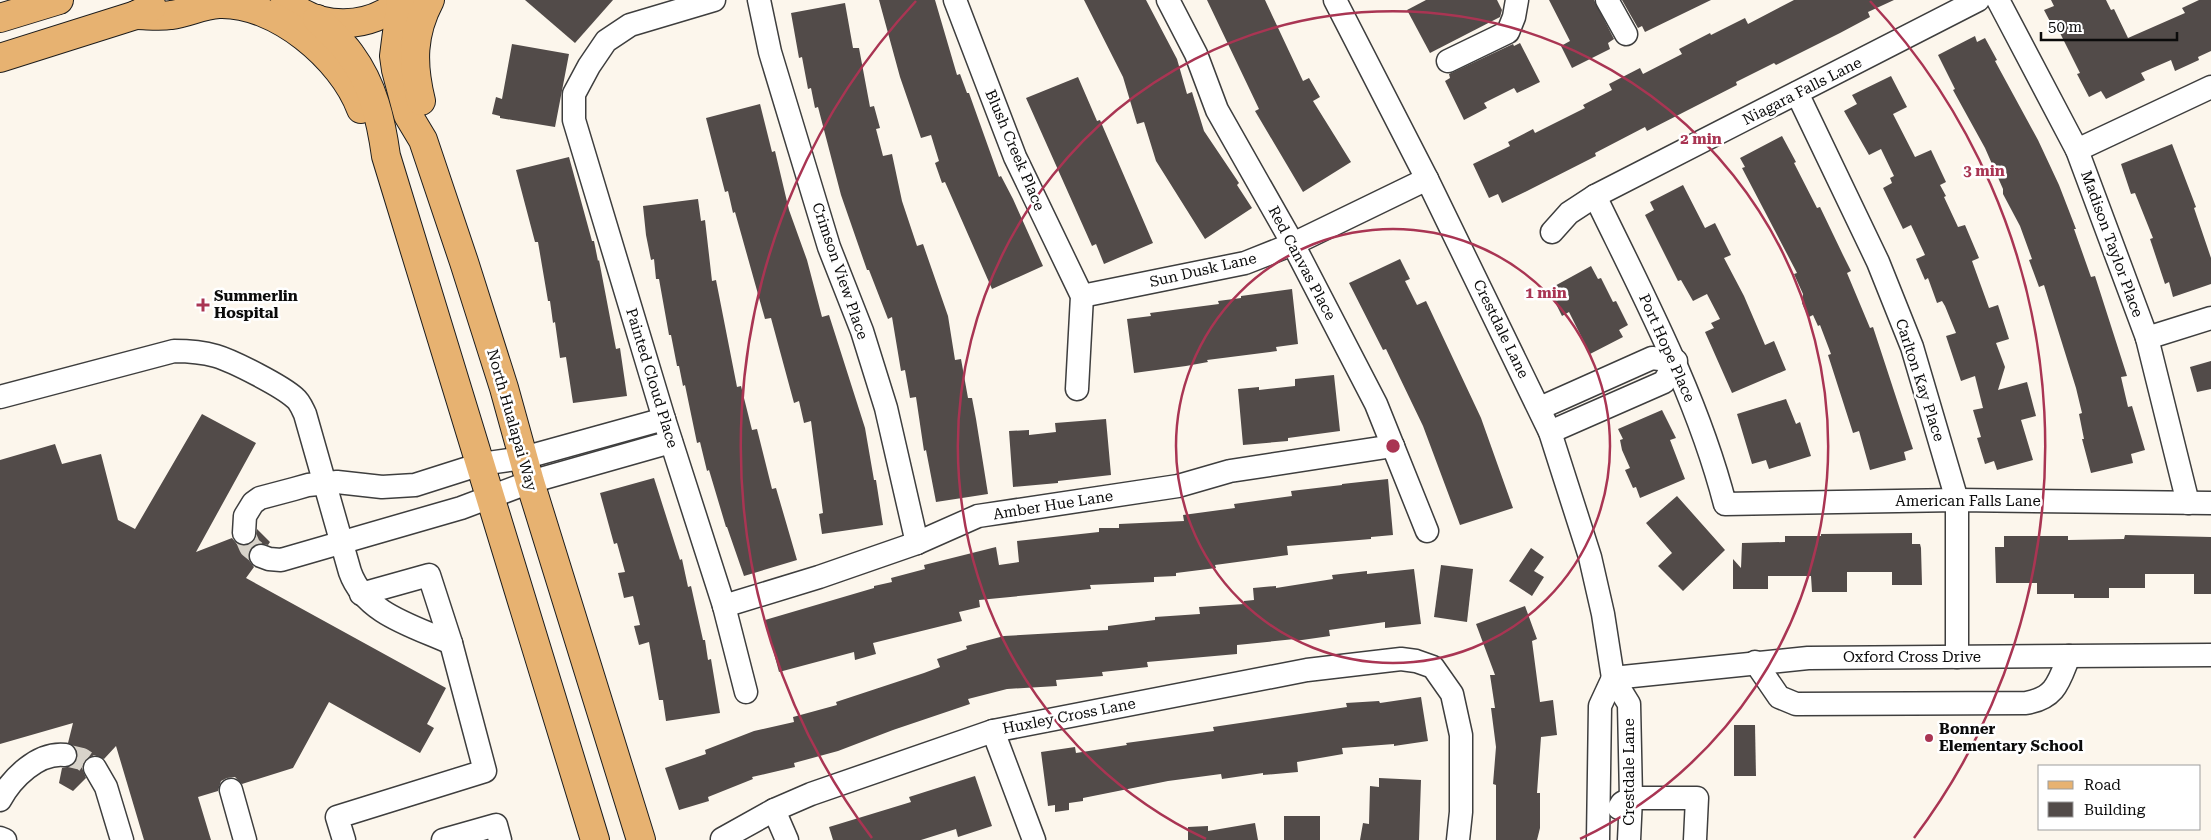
<svg xmlns="http://www.w3.org/2000/svg" width="2211" height="840" font-family="'Roboto Serif',serif">
  <style>
    .building { fill: #524b49 }
    .lines { fill: none; stroke-linecap: round; stroke-linejoin: round }
    .minor-tunnel { stroke: #d8d3ca; stroke-width: 22; stroke-dasharray: 22 11; stroke-linecap: butt }
    .minor-casing { stroke: #3e3e3e; stroke-width: 25 }
    .major-casing { stroke: #1c1c1c; stroke-width: 30 }
    .minor { stroke: #fff; stroke-width: 22 }
    .major { stroke: #e7b271; stroke-width: 28 }
    .ring { fill: none; stroke: #a93553; stroke-width: 2.5 }
    .poi-dot { fill: #a93553; stroke: #fff; stroke-width: 2 }
    .labels { text-anchor: middle; stroke-width: 5; stroke-linejoin: round; paint-order: stroke }
    .street-label { font-size: 15px; fill: #0b0b0b; stroke: #fff }
    .poi-label { font-size: 15px; font-weight: bold; fill: #0b0b0b; stroke: #fff; text-anchor: start }
    .centre { fill: #a93553; stroke: #fff; stroke-width: 2.5 }
    .ring-label { font-size: 15px; text-anchor: middle; font-weight: bold; fill: #a93553; stroke: #fff; stroke-width: 5; stroke-linejoin: round; paint-order: stroke }
  </style>
  <rect width="100%" height="100%" fill="#fcf6ec"/>
  <g class="building">
    <polygon points="525,0 613,0 575,43"/>
    <polygon points="879,0 935,0 957,75 960,74 967,93 969,93 999,177 1001,176 1013,199 1043,266 992,289 945,182 942,183 935,163 939,161 931,135 921,138 900,77"/>
    <polygon points="1084,0 1146,0 1177,59 1187,94 1192,92 1204,131 1239,183 1237,185 1252,208 1205,239 1156,161 1144,122 1137,124 1123,77"/>
    <polygon points="1207,0 1265,0 1303,81 1309,78 1320,97 1313,101 1351,162 1303,192 1255,111 1259,109"/>
    <polygon points="1426,0 1497,0 1502,10 1500,17 1430,53 1407,10"/>
    <polygon points="1549,0 1594,0 1614,39 1608,43 1610,49 1572,68 1561,46 1570,41"/>
    <polygon points="1622,0 1711,0 1645,32 1642,26 1638,28"/>
    <polygon points="1794,0 1894,0 1868,12 1870,17 1840,33 1776,65 1774,63 1736,82 1737,85 1647,131 1645,127 1595,153 1596,156 1527,191 1502,203 1498,194 1489,198 1473,164 1510,146 1508,142 1533,129 1535,133 1585,108 1583,105 1612,90 1609,84 1640,68 1643,74 1682,54 1679,49 1710,33 1711,35 1745,18 1748,24"/>
    <polygon points="2051,0 2106,0 2111,10 2114,9 2128,38 2185,13 2182,8 2199,0 2211,0 2211,51 2198,57 2199,60 2175,71 2171,60 2141,73 2145,80 2106,99 2101,91 2089,97 2077,74 2080,73 2058,29 2055,31 2044,10 2054,6"/>
    <polygon points="845,3 853,48 859,48 870,107 874,106 880,128 876,129 883,156 892,154 902,201 917,246 923,244 948,316 955,360 961,359 968,398 972,398 976,419 988,494 936,502 926,450 924,451 916,397 910,398 905,370 901,371 892,317 888,319 869,270 867,270 841,195 818,107 815,108 811,88 808,89 802,57 799,58 791,13"/>
    <polygon points="1975,36 1977,42 1985,38 1997,60 1995,61 2038,140 2059,185 2076,229 2074,229 2091,277 2095,276 2127,376 2121,377 2128,407 2132,406 2145,450 2131,454 2133,463 2091,473 2082,439 2084,439 2079,414 2082,413 2076,388 2044,285 2039,287 2029,260 2032,259 2020,226 2003,194 2003,189 1985,148 1953,90 1955,89 1938,55"/>
    <polygon points="1520,43 1540,82 1517,93 1514,88 1484,103 1487,108 1464,120 1445,81 1450,78 1449,74 1513,44 1514,46"/>
    <polygon points="512,44 569,54 555,127 500,118 500,116 492,114 496,97 502,99"/>
    <polygon points="1891,76 1907,107 1893,114 1915,157 1931,150 1946,182 1940,185 1946,196 1944,197 1958,227 1965,225 1979,258 1972,261 1989,308 1998,305 2009,339 1996,343 2005,367 1998,390 2027,382 2036,416 2021,420 2033,460 1997,470 1994,461 1985,464 1977,438 1981,437 1973,410 1983,408 1975,376 1961,381 1946,336 1956,333 1945,306 1942,301 1937,303 1928,278 1925,280 1916,259 1925,255 1911,225 1903,229 1883,188 1892,183 1890,178 1894,176 1881,149 1869,155 1844,111 1857,104 1852,95"/>
    <polygon points="1078,77 1097,121 1100,120 1153,243 1104,264 1096,244 1092,246 1026,98"/>
    <polygon points="760,104 772,152 775,151 789,210 807,260 822,317 829,315 865,428 874,480 876,480 883,525 822,534 819,514 823,513 811,421 804,423 799,401 794,403 771,318 765,319 735,212 733,213 728,191 725,192 706,118"/>
    <polygon points="1782,136 1796,162 1794,163 1817,208 1820,207 1843,255 1851,271 1847,273 1870,328 1873,327 1913,449 1904,452 1906,460 1870,470 1859,431 1853,433 1828,355 1831,354 1820,325 1818,326 1813,315 1809,317 1804,308 1802,303 1803,294 1794,274 1797,273 1742,168 1745,167 1740,158"/>
    <polygon points="2172,144 2196,207 2194,208 2211,258 2211,284 2173,297 2169,282 2165,284 2150,239 2153,238 2135,193 2131,194 2121,164"/>
    <polygon points="569,157 592,241 594,241 598,261 599,260 616,349 620,348 627,396 573,403 566,357 560,358 555,322 553,323 550,301 548,301 538,242 535,242 516,170"/>
    <polygon points="1683,185 1705,228 1715,223 1731,255 1724,258 1744,296 1765,345 1774,341 1786,370 1732,393 1705,332 1714,328 1711,323 1720,319 1707,294 1693,301 1681,280 1678,281 1645,215 1654,210 1650,202"/>
    <polygon points="698,199 701,221 705,220 712,281 716,280 737,387 741,386 752,430 757,429 772,489 776,488 797,560 744,576 727,527 726,527 709,470 707,471 700,442 697,443 685,385 683,386 679,366 677,366 671,335 669,335 659,279 656,279 654,259 651,260 646,235 643,206"/>
    <polygon points="1400,259 1410,279 1405,281 1417,305 1426,301 1481,418 1513,508 1460,525 1423,426 1386,349 1383,350 1349,283"/>
    <polygon points="1591,266 1598,279 1601,278 1613,302 1616,301 1628,325 1619,330 1623,337 1590,354 1569,312 1562,316 1553,298 1555,297 1551,288"/>
    <polygon points="1292,289 1298,344 1276,347 1277,351 1207,360 1208,362 1186,366 1134,373 1127,319 1151,316 1150,313 1219,304 1218,301 1241,298 1241,296"/>
    <polygon points="2211,361 2211,389 2197,392 2190,367"/>
    <polygon points="1334,375 1340,431 1288,438 1288,441 1243,445 1238,389 1259,387 1259,390 1295,386 1295,379"/>
    <polygon points="1786,399 1796,424 1800,422 1811,456 1769,469 1766,460 1752,464 1737,414"/>
    <polygon points="1662,410 1676,438 1670,440 1685,479 1640,498 1636,487 1633,488 1625,470 1630,468 1622,450 1620,440 1623,439 1618,429"/>
    <polygon points="202,414 256,443 196,552 232,538 237,544 249,545 255,540 257,529 270,542 268,545 258,543 249,551 248,559 254,567 246,578 446,688 427,724 434,728 420,753 329,702 293,768 242,784 235,777 227,778 221,781 218,791 198,797 211,840 144,840 116,746 104,759 94,755 84,761 82,768 86,778 73,791 59,783 62,768 72,766 78,755 76,748 68,743 73,723 0,744 0,460 55,444 62,464 101,454 118,520 135,529"/>
    <polygon points="1106,419 1111,475 1058,481 1058,483 1013,487 1009,431 1029,430 1029,435 1056,432 1055,423"/>
    <polygon points="654,478 680,560 682,559 688,587 691,586 703,640 705,640 708,660 711,659 720,713 666,721 663,700 659,700 649,642 639,645 634,626 640,625 633,596 624,598 618,573 625,572 617,543 614,544 600,493"/>
    <polygon points="1388,479 1393,535 1371,537 1371,539 1287,546 1288,555 1215,565 1216,568 1176,573 1176,576 1154,577 1154,582 1090,585 1091,589 979,600 980,607 959,612 962,621 873,643 876,654 855,660 854,652 779,672 765,620 874,588 874,586 892,582 891,578 925,569 924,565 996,547 999,565 1019,562 1017,541 1099,532 1099,528 1119,528 1119,524 1184,521 1183,515 1235,508 1234,504 1292,496 1291,491 1342,485 1342,484"/>
    <polygon points="1677,496 1725,550 1683,591 1658,566 1672,553 1646,523"/>
    <polygon points="1912,533 1912,544 1920,544 1921,548 1922,585 1892,585 1892,572 1847,572 1847,592 1812,592 1811,576 1768,576 1768,589 1733,589 1733,559 1741,568 1742,543 1785,542 1785,536 1821,536 1821,534"/>
    <polygon points="2125,535 2211,537 2211,594 2194,594 2194,574 2145,574 2145,588 2109,588 2109,598 2074,598 2074,594 2037,594 2037,583 1996,583 1995,547 2004,547 2004,536 2068,536 2068,540 2124,539"/>
    <polygon points="1531,548 1544,557 1534,571 1544,577 1532,596 1509,581"/>
    <polygon points="1441,565 1473,569 1467,622 1434,617"/>
    <polygon points="1414,569 1421,624 1385,628 1385,622 1329,630 1330,636 1295,641 1295,639 1237,645 1237,654 1147,662 1148,667 1102,672 1103,676 1056,680 1057,686 1007,689 968,699 970,704 893,730 838,751 794,763 795,767 752,777 753,779 708,797 709,801 679,810 665,768 706,754 705,750 754,731 794,722 793,717 837,705 836,702 924,673 940,667 937,659 967,649 966,646 1004,636 1108,630 1108,626 1155,620 1155,617 1200,614 1199,607 1244,604 1244,601 1254,600 1253,588 1276,586 1276,588 1333,579 1332,575 1367,571 1367,574"/>
    <polygon points="1525,606 1537,639 1532,641 1540,702 1553,700 1557,735 1541,737 1537,793 1540,793 1540,828 1537,840 1496,840 1496,785 1493,784 1496,747 1491,708 1495,708 1490,675 1495,675 1476,624"/>
    <polygon points="1421,697 1428,741 1394,746 1394,744 1342,748 1343,754 1297,762 1298,772 1263,775 1263,773 1222,779 1221,774 1168,781 1083,798 1083,801 1069,803 1069,810 1055,812 1055,805 1048,806 1041,752 1075,747 1076,753 1127,745 1126,743 1214,731 1213,727 1347,707 1346,703 1379,701 1380,703"/>
    <polygon points="1734,725 1755,725 1756,776 1734,776"/>
    <polygon points="975,776 992,826 958,837 956,829 921,840 833,840 829,827 911,802 909,797"/>
    <polygon points="1379,778 1421,780 1419,840 1360,840 1363,823 1369,824 1370,786 1379,787"/>
    <rect x="1284" y="816" width="36" height="24"/>
    <polygon points="1255,823 1258,840 1188,840 1188,827 1208,826 1208,831"/>
  </g>
  <g class="lines">
    <g class="minor-tunnel">
      <polyline points="244,533 250,547 261,556"/>
      <polyline points="65,755 82,759 95,768"/>
    </g>
    <defs>
      <g id="minor">
        <polyline points="714,0 630,25 606,41 589,66 574,94 574,120 664,419 724,606 746,692"/>
        <polyline points="759,0 770,52 829,247 862,331 886,408 917,543"/>
        <polyline points="955,0 1015,157 1082,296 1077,389"/>
        <polyline points="1168,0 1196,54 1217,110 1293,244 1376,404 1427,531"/>
        <polyline points="1335,0 1427,179 1550,432 1590,557 1603,614 1613,678 1629,704 1631,798 1629,840"/>
        <polyline points="1607,0 1626,34"/>
        <polyline points="1998,0 2077,150 2147,338 2188,503"/>
        <polyline points="1448,61 1508,32 1514,17 1517,0"/>
        <polyline points="1797,93 1878,262 1912,347 1957,500 1957,657"/>
        <polyline points="2077,150 2211,87"/>
        <path d="M1595,196C1644,297 1697,396 1725,504L1957,500L2211,503"/>
        <polyline points="1552,232 1569,213 1595,196 1978,0"/>
        <polyline points="1082,296 1245,263 1293,244 1427,179"/>
        <polyline points="2147,338 2211,318"/>
        <path d="M0,397L174,351C188,351 202,352 216,356C233,361 282,386 295,398C300,402 302,408 305,414L350,572C365,614 414,626 451,643"/>
        <polyline points="1540,408 1652,358 1676,361 1664,382 1550,432"/>
        <polyline points="244,533 245,516 253,503 260,498 294,489 308,485 337,482 382,487 415,485 481,464 523,458 664,419"/>
        <polyline points="261,556 269,559 281,560 461,508 530,482 671,442"/>
        <polyline points="724,606 819,577 917,543 978,516 1178,486 1230,471 1393,446"/>
        <path d="M1755,662L1779,697L1796,704L2026,703C2056,698 2059,681 2069,656"/>
        <polyline points="1613,678 1808,658 2211,655"/>
        <polyline points="993,731 1034,840"/>
        <polyline points="95,768 106,787 122,840"/>
        <polyline points="231,790 245,840"/>
        <path d="M0,800C12,778 38,752 65,755"/>
        <polyline points="1619,808 1622,803 1631,798 1697,798 1695,840"/>
        <polyline points="774,810 787,840"/>
        <polyline points="0,838 5,840"/>
        <polyline points="722,839 774,810 811,794 993,731 1307,670 1401,659 1416,661 1433,667 1452,694 1461,735 1461,812 1458,840"/>
        <polyline points="344,840 337,817 485,771 451,643 429,575 361,594"/>
        <polyline points="443,840 496,825 500,840"/>
        <polyline points="1598,840 1600,706 1613,678"/>
      </g>
      <g id="major">
        <path d="M285,0C318,32 370,30 403,0"/>
        <polyline points="401,1 394,56 396,70 408,115 423,140 464,262 504,388 530,482 641,840"/>
        <path d="M136,15C147,15 159,17 171,15C187,13 202,5 219,4C276,2 342,58 361,109"/>
        <polyline points="0,18 59,0"/>
        <path d="M317,19C329,31 342,42 351,55C373,85 381,120 386,156L595,840"/>
        <polyline points="0,58 136,15 152,7"/>
        <path d="M421,101C412,64 412,34 430,0"/>
      </g>
    </defs>
    <use href="#minor" class="minor-casing"/>
    <use href="#major" class="major-casing"/>
    <use href="#minor" class="minor"/>
    <use href="#major" class="major"/>
  </g>
  <g class="ring">
    <circle cx="1393" cy="446" r="217"/>
    <path d="M1206 839A435 435 0 1 1 1580 839"/>
    <path d="M872 838A652 652 0 0 1 916 1M1870 1A652 652 0 0 1 1914 838"/>
  </g>
  <g class="poi-dot">
    <path d="M200.5 297.5h5v5h5v5h-5v5h-5v-5h-5v-5h5z"/>
    <circle cx="1929" cy="738" r="5"/>
  </g>
  <g class="labels">
    <g class="street-label">
      <text transform="translate(1802 91) rotate(-27)" y="5">Niagara Falls Lane</text>
      <text transform="translate(1015 150) rotate(67)" y="5">Blush Creek Place</text>
      <text transform="translate(2112 244) rotate(70)" y="5">Madison Taylor Place</text>
      <text transform="translate(1302 263) rotate(62)" y="5">Red Canvas Place</text>
      <text transform="translate(1203 270) rotate(-13)" y="5">Sun Dusk Lane</text>
      <text transform="translate(840 271) rotate(71)" y="5">Crimson View Place</text>
      <text transform="translate(1501 329) rotate(64)" y="5">Crestdale Lane</text>
      <text transform="translate(1667 348) rotate(66)" y="5">Port Hope Place</text>
      <text transform="translate(652 378) rotate(73)" y="5">Painted Cloud Place</text>
      <text transform="translate(1920 380) rotate(72)" y="5">Carlton Kay Place</text>
      <text transform="translate(512 420) rotate(74)" y="5">North Hualapai Way</text>
      <text x="1968" y="506">American Falls Lane</text>
      <text transform="translate(1053 505) rotate(-9)" y="5">Amber Hue Lane</text>
      <text x="1912" y="662">Oxford Cross Drive</text>
      <text transform="translate(1069 716) rotate(-11)" y="5">Huxley Cross Lane</text>
      <text transform="translate(1629 772) rotate(-90)" y="5">Crestdale Lane</text>
    </g>
    <g class="poi-label">
      <text x="214" y="301">Summerlin<tspan x="214" dy="17">Hospital</tspan></text>
      <text x="1939" y="734">Bonner<tspan x="1939" dy="17">Elementary School</tspan></text>
    </g>
  </g>
  <circle cx="1393" cy="446" r="8" class="centre"/>
  <g class="ring-label">
    <text x="1701" y="144">2 min</text>
    <text x="1984" y="176">3 min</text>
    <text x="1546" y="298">1 min</text>
  </g>
  <rect x="2038" y="765" width="162" height="65" fill="#ffffff" stroke="#9d9d9d"/>
  <rect x="2048" y="781" width="25" height="8" fill="#e7b271" stroke="#9d9d9d"/>
  <text x="2084" y="790" font-size="15" fill="#0b0b0b">Road</text>
  <rect x="2048" y="802" width="25" height="15" fill="#524b49" stroke="#9d9d9d"/>
  <text x="2084" y="815" font-size="15" fill="#0b0b0b">Building</text>
  <path d="M2041 32v8h136v-8" fill="none" stroke="#0b0b0b" stroke-width="2.5"/>
  <text x="2048" y="32" font-size="15" fill="#0b0b0b" stroke="#ffffff" stroke-width="4" paint-order="stroke">50 m</text>
</svg>
